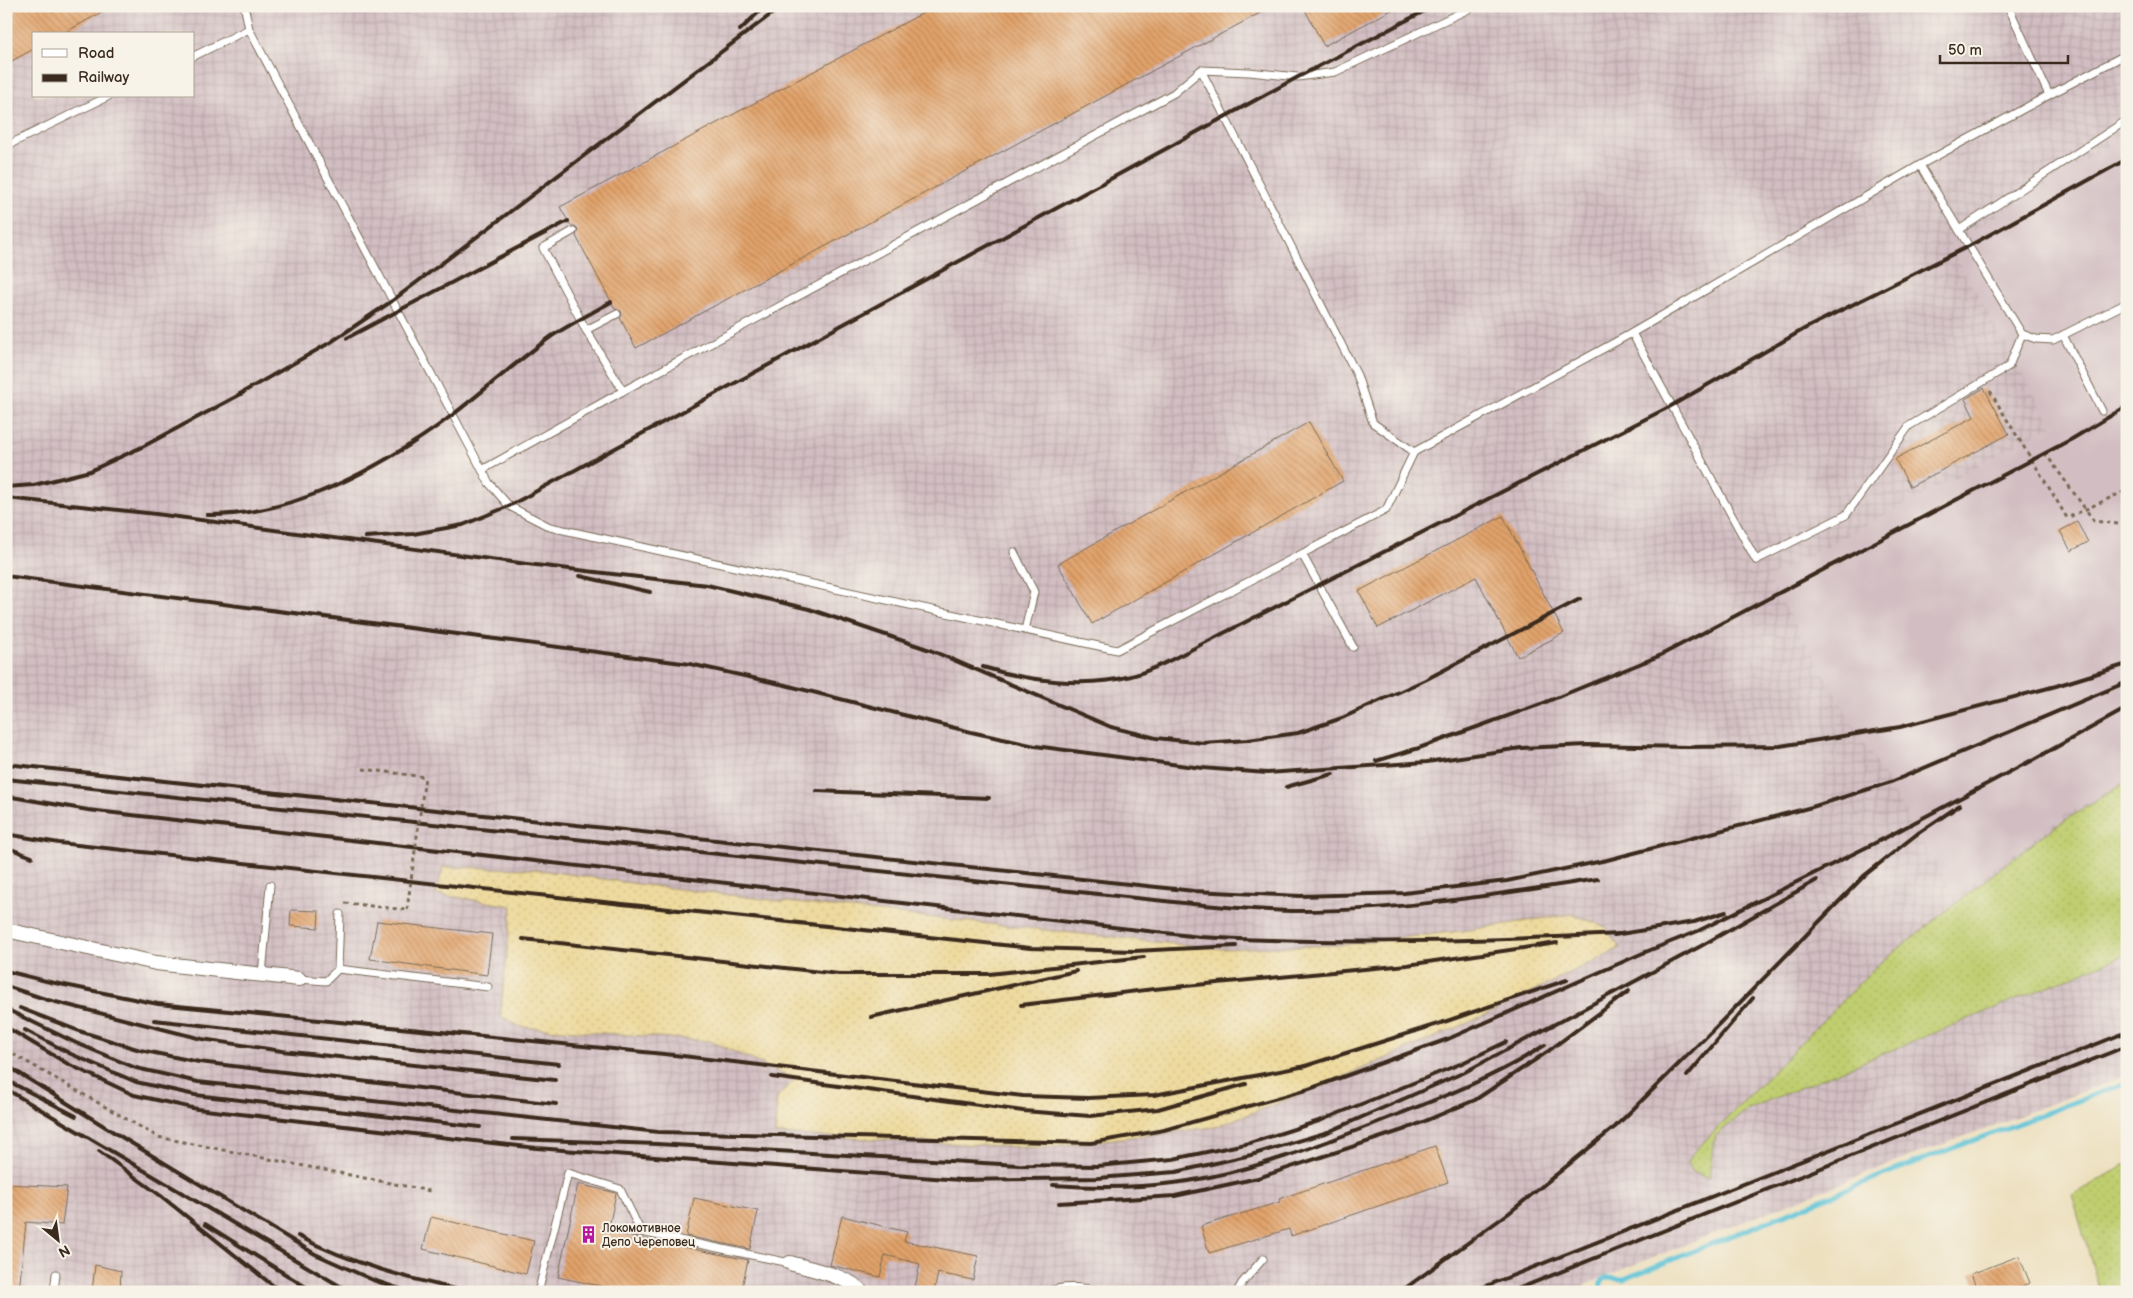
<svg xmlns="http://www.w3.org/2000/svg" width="2133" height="1298" font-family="'Balsamiq Sans',sans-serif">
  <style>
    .industrial { fill: url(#industrial-grid); fill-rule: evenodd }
    .railway { fill: #d2bec2 }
    .grass { fill: url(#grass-dots); stroke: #7e7c47 }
    .sand { fill: url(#sand-dots); stroke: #94825e }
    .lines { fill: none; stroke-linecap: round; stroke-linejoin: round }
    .stream { stroke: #5bc3d7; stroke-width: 5 }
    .building { fill: url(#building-back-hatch) }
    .lane-casing { stroke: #796a56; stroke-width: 9 }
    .street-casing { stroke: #796a56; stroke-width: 16 }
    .path { stroke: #796a56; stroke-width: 3; stroke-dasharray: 4 4; stroke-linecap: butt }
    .lane { stroke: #fff; stroke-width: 7 }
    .street { stroke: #fff; stroke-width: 14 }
    .rail { stroke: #3b2a1e; stroke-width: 4 }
    .path-bridge { stroke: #796a56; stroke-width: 3; stroke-dasharray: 4 4; stroke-linecap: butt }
    .labels { text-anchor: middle; stroke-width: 4; stroke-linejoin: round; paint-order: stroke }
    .poi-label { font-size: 12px; fill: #3b2a1e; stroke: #f7f3e8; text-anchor: start }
  </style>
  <defs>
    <pattern id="industrial-grid" width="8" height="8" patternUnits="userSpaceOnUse" patternTransform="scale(1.25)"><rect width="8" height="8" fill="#d2bec2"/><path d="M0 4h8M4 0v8" fill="none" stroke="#b5a3a6"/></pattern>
    <pattern id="grass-dots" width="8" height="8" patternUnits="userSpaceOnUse" patternTransform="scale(1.25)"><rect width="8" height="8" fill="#c0ce70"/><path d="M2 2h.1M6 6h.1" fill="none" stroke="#a6b161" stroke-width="1.8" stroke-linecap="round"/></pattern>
    <pattern id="sand-dots" width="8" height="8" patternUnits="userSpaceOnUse" patternTransform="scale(1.25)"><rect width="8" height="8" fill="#eeda9e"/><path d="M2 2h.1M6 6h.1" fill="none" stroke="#cdbb88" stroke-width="1.8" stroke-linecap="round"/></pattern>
    <pattern id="building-back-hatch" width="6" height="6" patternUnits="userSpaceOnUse" patternTransform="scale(1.25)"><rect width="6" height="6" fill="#e2a36b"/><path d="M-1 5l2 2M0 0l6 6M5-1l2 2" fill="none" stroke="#b88557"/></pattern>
  </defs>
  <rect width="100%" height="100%" fill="#f7f3e8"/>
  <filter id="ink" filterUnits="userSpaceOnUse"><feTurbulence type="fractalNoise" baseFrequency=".02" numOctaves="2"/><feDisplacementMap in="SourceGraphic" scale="10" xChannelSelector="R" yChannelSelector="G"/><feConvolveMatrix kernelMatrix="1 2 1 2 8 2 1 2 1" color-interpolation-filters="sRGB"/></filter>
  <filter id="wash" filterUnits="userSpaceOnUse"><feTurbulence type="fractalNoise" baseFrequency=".0096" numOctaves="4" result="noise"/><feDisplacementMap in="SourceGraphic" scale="20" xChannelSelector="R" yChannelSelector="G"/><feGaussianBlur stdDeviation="1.12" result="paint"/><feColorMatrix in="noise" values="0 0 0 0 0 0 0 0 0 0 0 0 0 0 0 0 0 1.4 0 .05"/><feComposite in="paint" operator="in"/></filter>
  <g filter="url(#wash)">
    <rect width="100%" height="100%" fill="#ede0bf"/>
    <path class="industrial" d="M6,6H2127V1075L1872,1171L1608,1275L1571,1292H6ZM34,34H194V96H34Z"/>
    <polygon class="railway" points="2127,133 2127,781 2066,814 1955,897 1768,578 2052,425 1949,246"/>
    <g class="grass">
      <polygon points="2127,781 2127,954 1748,1109 1714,1137 1709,1178 1691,1171 1687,1162 1691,1155 1875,967 2044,834"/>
      <polygon points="2127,1164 2127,1292 2100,1292 2072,1195"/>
    </g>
    <polygon class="sand" points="443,867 533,869 646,885 814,905 1222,949 1339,945 1468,930 1571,914 1604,926 1620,948 1477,1019 1315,1089 1215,1127 1039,1148 775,1134 777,1097 795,1079 710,1041 521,1027 500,1016 512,906 436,894"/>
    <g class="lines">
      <polyline class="stream" points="1600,1292 1601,1282 1605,1278 1624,1279 1888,1173 2127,1082"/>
    </g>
    <g id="blocks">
      <g class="building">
        <polygon points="6,6 113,6 62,34 34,34 34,49 6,64"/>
        <polygon points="936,6 1273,6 636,348 620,318 622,315 621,311 615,309 576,236 578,229 575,226 571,226 560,207"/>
        <polygon points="1303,6 1399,6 1324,46"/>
        <polygon points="1984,388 2009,434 1910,487 1895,459 1974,417 1965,399"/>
        <polygon points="1309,422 1343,481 1092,624 1058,564"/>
        <polygon points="1503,516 1564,633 1518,657 1476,577 1378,628 1359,591"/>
        <polygon points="2077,522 2088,542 2071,551 2060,531"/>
        <polygon points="291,910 319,911 318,928 290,926"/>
        <polygon points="377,921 492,934 487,975 370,959"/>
        <polygon points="1435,1146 1448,1182 1291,1236 1289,1229 1209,1253 1201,1226 1280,1202 1279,1199"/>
        <polygon points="6,1184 67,1187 62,1225 26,1222 19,1292 6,1292"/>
        <polygon points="578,1184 616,1193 608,1232 748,1260 741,1292 613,1292 614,1289 558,1277"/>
        <polygon points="694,1198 758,1211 750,1249 686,1236"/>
        <polygon points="842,1216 907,1232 904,1241 978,1256 973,1280 938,1273 934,1292 914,1292 920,1264 885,1255 880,1277 830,1265"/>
        <polygon points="431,1217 534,1241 526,1274 423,1249"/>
        <polygon points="2019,1256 2030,1283 2007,1292 1978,1292 1971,1274"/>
        <polygon points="95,1265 121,1271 120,1292 92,1292"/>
      </g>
    </g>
  </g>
  <g filter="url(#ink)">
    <use href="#blocks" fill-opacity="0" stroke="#796a56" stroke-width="1"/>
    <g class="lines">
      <defs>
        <g id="lane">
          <polyline points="246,6 245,9 249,29 489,483 509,506 550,527 1117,650 1386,510 1414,452 1632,333 1920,165 2049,95 2008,6"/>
          <polyline points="194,56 249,29"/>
          <polyline points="1201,70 1357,375 1373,423 1414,452"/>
          <polyline points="2049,95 2127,54"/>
          <polyline points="6,146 109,96"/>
          <polyline points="1920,165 1959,230"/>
          <polyline points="573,231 543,248 586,330"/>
          <polyline points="617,314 586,330 623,391"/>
          <polyline points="1632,333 1756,560 1846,515 1909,426 2009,366 2022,334 1959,230 2127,120"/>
          <polyline points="2022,334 2036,339 2053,340 2127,303"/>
          <polyline points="2063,335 2102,411"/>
          <polyline points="482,470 623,391 1174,93 1201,70 1249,72 1298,77 1335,72 1475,6"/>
          <polyline points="1014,552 1034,592 1025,630"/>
          <polyline points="1302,554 1353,647"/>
          <polyline points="338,969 340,914"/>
          <polyline points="262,975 270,885"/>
          <polyline points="299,979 326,981 338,969 488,987"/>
          <polyline points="539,1289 568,1173 620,1189 641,1232 790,1263"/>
          <polyline points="54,1292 56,1274"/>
          <path d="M1048,1292C1062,1285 1087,1287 1102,1292"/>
          <polyline points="1237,1292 1242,1283 1263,1259"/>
        </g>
        <g id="street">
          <polyline points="6,930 156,963 299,979"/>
          <path d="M790,1263C807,1268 852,1277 861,1292"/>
        </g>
      </defs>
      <use href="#lane" class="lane-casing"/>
      <use href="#street" class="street-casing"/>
      <g class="path">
        <path d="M1990,391C2015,434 2042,475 2067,518L2127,490"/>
        <polyline points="2045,453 2094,521 2127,525"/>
        <polyline points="363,769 425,777"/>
        <polyline points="345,903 407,910"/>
        <polyline points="6,1050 158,1137 430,1191"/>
      </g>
      <use href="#lane" class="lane"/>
      <use href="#street" class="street"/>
      <g class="rail">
        <polyline points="740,30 765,6"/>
        <polyline points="347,338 568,221"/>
        <polyline points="238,395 331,342 392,301 782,6"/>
        <polyline points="6,487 34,485 90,471 144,446 243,393"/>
        <polyline points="6,498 156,514 527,564 707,585 809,609 930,650 1111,727 1156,738 1203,743 1248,740 1298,733 1342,718 1425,680 1580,599"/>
        <path d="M207,515C280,516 350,483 411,444C461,413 504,370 552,336C571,324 591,313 611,302"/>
        <polyline points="365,537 413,534 463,525 509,506 1298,77 1434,6"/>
        <polyline points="6,576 690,664 785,685 971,732 1035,746 1202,768 1267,773 1427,762 1521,748 1587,745 1687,747 1780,746 1900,727 2056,686 2124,665"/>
        <polyline points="580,576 650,592"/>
        <path d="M983,667C1027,681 1086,688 1131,676C1142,674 1153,668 1163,664L1671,406L1806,328L1969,246L2127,159"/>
        <polyline points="1376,761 1419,748 1541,704 1659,656 2072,439 2127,406"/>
        <polyline points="6,764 1194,891 1300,896 1404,893 1507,881 1607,860 1812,807 1891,782 2127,682"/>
        <polyline points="2024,765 2127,708"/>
        <path d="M6,779L1193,904C1228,907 1264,911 1299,911C1399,911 1499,894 1598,879"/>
        <polyline points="1286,787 1333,774"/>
        <polyline points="817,791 989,798"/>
        <path d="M6,796L88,810L1200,937C1339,945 1480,941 1620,934"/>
        <polyline points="6,834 59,843 1030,948 1134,951 1236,946"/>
        <polyline points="6,847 32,857"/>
        <polyline points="1614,935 1694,922 1726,912"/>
        <polyline points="523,939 839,974 989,974 1144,957"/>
        <polyline points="6,971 50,982 158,1004 674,1055 1023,1096 1088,1098 1154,1095 1306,1066"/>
        <polyline points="6,986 48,1000 202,1039 282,1051 555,1080"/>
        <polyline points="1021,1005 1154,989 1407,965 1557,943"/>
        <polyline points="20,1008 79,1031 140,1050 199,1062 556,1104"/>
        <polyline points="6,1009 76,1043 136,1068 198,1082 658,1132 1091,1143 1164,1130 1309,1089 1448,1039 1643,953 1698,931 1885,838 2030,761"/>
        <polyline points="871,1017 1076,971"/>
        <polyline points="154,1020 559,1064"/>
        <polyline points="6,1027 68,1064 134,1095 197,1109 536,1148 960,1180 1098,1178 1176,1172 1251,1155 1328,1132 1465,1072 1701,946 1817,880"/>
        <polyline points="25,1030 71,1054 136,1082 195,1095 480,1127"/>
        <polyline points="6,1065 128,1141 315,1254 373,1280 409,1292"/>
        <polyline points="1302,1067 1441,1023 1567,980"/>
        <polyline points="1687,1076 1753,998"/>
        <polyline points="772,1077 1023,1111 1090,1116 1158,1109 1246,1084"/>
        <polyline points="6,1080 76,1116"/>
        <polyline points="6,1089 350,1292"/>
        <polyline points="513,1139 657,1144 1018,1165 1097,1166 1173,1159 1250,1143 1322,1120 1460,1064 1506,1042"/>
        <polyline points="99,1151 161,1196 281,1292"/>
        <path d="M1053,1185C1093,1188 1134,1188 1174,1183C1249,1173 1321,1145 1391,1117C1444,1097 1497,1076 1545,1045"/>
        <polyline points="1059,1203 1175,1196 1258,1178 1406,1129 1475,1100 1547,1052 1629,991"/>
        <polyline points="205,1224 314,1292"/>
        <path d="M298,1236C352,1264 409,1279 469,1292"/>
        <polyline points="463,1288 491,1292"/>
        <polyline points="1400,1292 1509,1213 1615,1127 1713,1030 1865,875 1917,834 1960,805"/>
        <polyline points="1471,1292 2127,1032"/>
        <polyline points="1510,1292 2127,1046"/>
      </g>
      <polyline class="path-bridge" points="407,910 425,777"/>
    </g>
  </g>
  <defs>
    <symbol id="building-bare" viewBox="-9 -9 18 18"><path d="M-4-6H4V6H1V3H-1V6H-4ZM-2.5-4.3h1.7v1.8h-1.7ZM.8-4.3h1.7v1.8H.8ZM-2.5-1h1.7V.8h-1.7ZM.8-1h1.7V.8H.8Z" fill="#b5179e" stroke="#f7f3e8" stroke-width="2.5" paint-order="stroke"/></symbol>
  </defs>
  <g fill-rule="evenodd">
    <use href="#building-bare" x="576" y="1222" width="25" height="25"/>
  </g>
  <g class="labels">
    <g class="poi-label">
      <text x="602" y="1232">Локомотивное<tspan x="602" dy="14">Депо Череповец</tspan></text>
    </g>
  </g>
  <rect width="2133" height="1298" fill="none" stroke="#f7f3e8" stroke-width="25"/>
  <rect x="32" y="32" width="162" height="65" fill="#f7f3e8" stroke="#aca397"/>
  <rect x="42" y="49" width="25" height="8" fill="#ffffff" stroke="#aca397"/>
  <text x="78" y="58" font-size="15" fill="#3b2a1e">Road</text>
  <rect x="42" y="74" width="25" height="8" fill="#3b2a1e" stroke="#aca397"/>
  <text x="78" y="82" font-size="15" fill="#3b2a1e">Railway</text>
  <g transform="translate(58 1240) rotate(151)" stroke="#f7f3e8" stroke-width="4" paint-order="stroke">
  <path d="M0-4L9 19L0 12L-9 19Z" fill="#3b2a1e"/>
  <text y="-8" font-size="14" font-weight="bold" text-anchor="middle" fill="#3b2a1e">N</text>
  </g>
  <path d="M1940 55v8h128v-8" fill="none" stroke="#3b2a1e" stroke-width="2.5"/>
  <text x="1948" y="55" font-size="15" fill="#3b2a1e" stroke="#f7f3e8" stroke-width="4" paint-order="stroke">50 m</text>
</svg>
